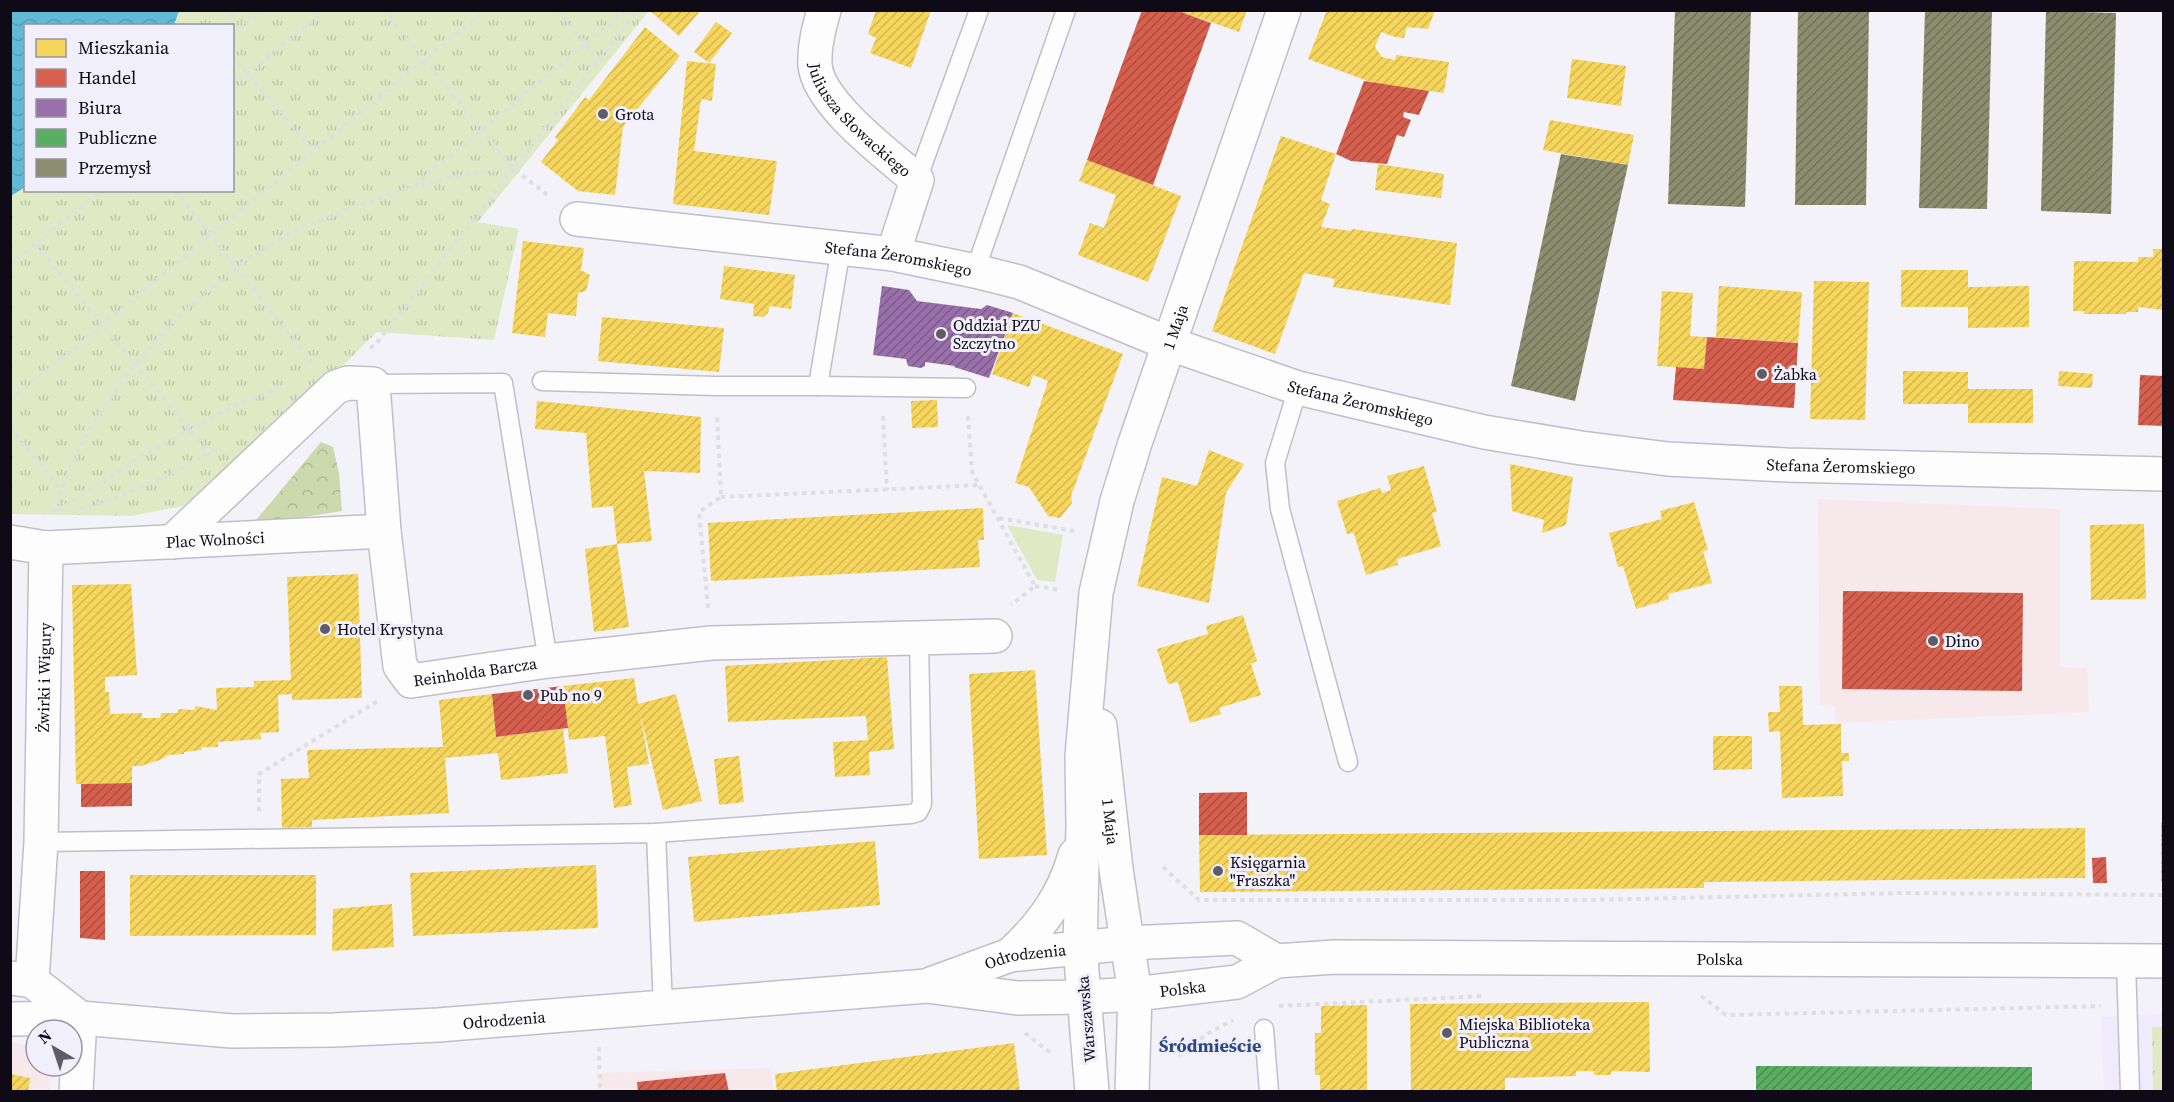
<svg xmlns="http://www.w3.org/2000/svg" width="2174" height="1102" font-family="'Source Serif 4',serif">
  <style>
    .commercial { fill: #f7e8eb }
    .built { fill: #efebfc }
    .grass { fill: #dfeac5 }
    .forest { fill: url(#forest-crowns) }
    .park { fill: url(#park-tufts) }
    .water { fill: url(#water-waves) }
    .homes { fill: url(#homes-hatch) }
    .shops { fill: url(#shops-hatch) }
    .offices { fill: url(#offices-hatch) }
    .public { fill: url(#public-hatch) }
    .industry { fill: url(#industry-hatch) }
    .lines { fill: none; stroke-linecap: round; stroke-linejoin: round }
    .lane-casing { stroke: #c0bfc8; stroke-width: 21 }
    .street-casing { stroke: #c0bfc8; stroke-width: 36 }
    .primary-casing { stroke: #c0bfc8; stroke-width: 36 }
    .path { stroke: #dfdfe1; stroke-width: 4; stroke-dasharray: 4.5 4.5; stroke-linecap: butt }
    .lane { stroke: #fdfdfe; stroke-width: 18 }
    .street { stroke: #fdfdfe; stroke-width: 33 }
    .primary { stroke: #fdfdfe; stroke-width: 33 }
    .poi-dot { fill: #5e5c65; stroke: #f1effc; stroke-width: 2 }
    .labels { text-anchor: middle; stroke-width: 6; stroke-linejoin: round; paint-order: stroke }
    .poi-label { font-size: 16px; fill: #0e0b16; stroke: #f1effc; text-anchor: start }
    .street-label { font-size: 16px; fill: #0e0b16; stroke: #f1effc }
    .neighbourhood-label { font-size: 18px; font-weight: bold; fill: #2d4b83; stroke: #f1effc }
  </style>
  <defs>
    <pattern id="forest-crowns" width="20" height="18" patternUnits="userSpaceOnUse" patternTransform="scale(1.5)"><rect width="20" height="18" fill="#ccd9ac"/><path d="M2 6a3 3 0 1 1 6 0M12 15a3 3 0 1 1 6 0" fill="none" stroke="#aeb993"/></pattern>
    <pattern id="park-tufts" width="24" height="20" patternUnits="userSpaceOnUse" patternTransform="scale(1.5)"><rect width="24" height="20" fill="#dfeac5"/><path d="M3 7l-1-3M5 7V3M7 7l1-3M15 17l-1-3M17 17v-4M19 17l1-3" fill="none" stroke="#bec7a8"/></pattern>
    <pattern id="water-waves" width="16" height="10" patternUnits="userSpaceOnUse" patternTransform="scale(1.5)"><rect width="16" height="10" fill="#61bad5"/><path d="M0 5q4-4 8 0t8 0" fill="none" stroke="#539fb6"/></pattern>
    <pattern id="homes-hatch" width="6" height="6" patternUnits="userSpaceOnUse" patternTransform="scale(1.5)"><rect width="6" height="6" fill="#f6d55c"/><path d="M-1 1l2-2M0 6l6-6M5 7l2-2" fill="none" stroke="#d2b64f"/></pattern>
    <pattern id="shops-hatch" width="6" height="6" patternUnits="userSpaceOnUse" patternTransform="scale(1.5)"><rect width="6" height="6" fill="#d6604d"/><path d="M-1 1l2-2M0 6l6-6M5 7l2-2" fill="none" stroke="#ac4d3f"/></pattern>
    <pattern id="offices-hatch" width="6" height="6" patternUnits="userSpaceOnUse" patternTransform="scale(1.5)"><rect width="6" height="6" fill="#9970ab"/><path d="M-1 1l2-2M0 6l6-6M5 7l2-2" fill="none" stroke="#7b5a8a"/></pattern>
    <pattern id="public-hatch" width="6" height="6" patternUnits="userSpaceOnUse" patternTransform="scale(1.5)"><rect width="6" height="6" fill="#5aae61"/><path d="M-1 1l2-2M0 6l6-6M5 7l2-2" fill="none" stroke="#498c4f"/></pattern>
    <pattern id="industry-hatch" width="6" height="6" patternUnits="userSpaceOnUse" patternTransform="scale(1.5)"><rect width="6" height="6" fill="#8c8c6e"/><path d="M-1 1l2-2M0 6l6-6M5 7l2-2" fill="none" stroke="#717159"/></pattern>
  </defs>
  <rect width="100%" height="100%" fill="#f3f2f9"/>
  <g class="commercial">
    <polygon points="1818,499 2060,509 2060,667 2087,668 2089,712 1836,723 1835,705 1820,705"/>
    <polygon points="10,1042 36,1047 36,1066 48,1066 50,1091 11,1091"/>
    <polygon points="770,1068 774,1091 599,1092 599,1073"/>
  </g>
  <polygon class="built" points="2163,1014 2163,1091 2104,1091 2101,1017"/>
  <polygon class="grass" points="1007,525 1063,535 1055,582 1037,580"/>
  <polygon class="forest" points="321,442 333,447 339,473 342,511 252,525"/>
  <g class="park">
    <polygon points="179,11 649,11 478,222 519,229 494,340 377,332 283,425 183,506 131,516 11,514 10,196 25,187 26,190 232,190 232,26 174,25"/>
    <polygon points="2152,1027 2163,1027 2163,1091 2153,1091"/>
  </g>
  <polygon class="water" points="11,10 179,11 174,25 26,26 25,187 11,196"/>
  <g class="homes">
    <polygon points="649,10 701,10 679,36"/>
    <polygon points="876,10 931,10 911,68 870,53 876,38 868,34"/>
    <polygon points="1177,10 1247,10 1239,32"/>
    <polygon points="1327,10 1435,10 1428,29 1407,27 1404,38 1395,37 1381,32 1375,47 1382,57 1395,60 1396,55 1449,62 1444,93 1376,84 1308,59"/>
    <polygon points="716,22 732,33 709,63 694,52"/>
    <polygon points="645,27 680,56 623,127 615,195 578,191 541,162 558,140 555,137 585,97 589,100"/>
    <polygon points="1572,59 1626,66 1621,106 1567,98"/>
    <polygon points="687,61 716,64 712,101 701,99 694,151 777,161 769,215 673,204"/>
    <polygon points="1550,120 1634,135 1628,165 1543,150"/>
    <polygon points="1281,136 1336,154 1321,200 1330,204 1321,227 1351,231 1352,229 1457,243 1450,305 1333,287 1335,279 1304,273 1275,354 1212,331"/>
    <polygon points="1087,160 1181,196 1148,282 1078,255 1090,223 1104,228 1116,195 1079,181"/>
    <polygon points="1378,164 1444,174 1441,198 1375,190"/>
    <polygon points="523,241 584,248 581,270 590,275 586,291 578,293 576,316 548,313 545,337 512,333"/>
    <polygon points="2153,249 2163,249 2163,310 2138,307 2138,312 2126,312 2126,314 2084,314 2084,311 2073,311 2074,261 2138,262 2138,257 2154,257"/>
    <polygon points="724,266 795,275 791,309 770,306 768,313 763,317 753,316 754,304 720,299"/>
    <polygon points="1901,270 1968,270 1968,287 2029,286 2029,327 1968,328 1968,307 1901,307"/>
    <polygon points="1814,281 1869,282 1865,420 1810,419"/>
    <polygon points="1719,286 1802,292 1798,343 1716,337"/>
    <polygon points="1662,291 1693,293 1690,336 1707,337 1704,369 1657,366"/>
    <polygon points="1013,313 1123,354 1071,496 1072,503 1060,518 1048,516 1029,487 1015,483 1048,381 1033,375 1029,387 992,374"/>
    <polygon points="602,317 724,328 719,372 598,361"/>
    <polygon points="1903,371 1968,372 1968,389 2033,389 2033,423 1968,423 1968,404 1903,404"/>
    <polygon points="2059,371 2093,374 2092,388 2058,386"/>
    <polygon points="937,400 938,427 912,428 911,401"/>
    <polygon points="537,401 701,417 700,473 644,471 652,541 617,544 629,627 594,632 585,549 617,544 613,506 592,508 586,433 535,429"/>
    <polygon points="1209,450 1244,464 1226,493 1209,603 1137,586 1162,477 1197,486"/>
    <polygon points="1510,464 1573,477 1566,525 1542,533 1544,520 1512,511"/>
    <polygon points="1424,466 1437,512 1432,513 1441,546 1397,559 1398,565 1366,575 1354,533 1347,534 1337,501 1380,488 1382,493 1391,490 1387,476"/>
    <polygon points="1694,502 1708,550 1703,551 1712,583 1668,594 1669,599 1636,609 1623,566 1618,567 1609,533 1662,519 1660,511"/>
    <polygon points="983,508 984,540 978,540 980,567 711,581 708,523"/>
    <polygon points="2144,524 2146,599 2091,600 2090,525"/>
    <polygon points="358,574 362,698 292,700 292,694 278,695 279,732 260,733 261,739 218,742 218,747 201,747 202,750 184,752 184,754 168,755 160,760 141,766 132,766 132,783 76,784 72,585 131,584 137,675 105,677 105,692 109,692 110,714 142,713 142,718 160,718 161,713 178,713 178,709 195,710 195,706 217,710 216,688 254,687 254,681 291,680 287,577"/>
    <polygon points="1243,615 1257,661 1251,664 1261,695 1219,708 1221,714 1190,723 1178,682 1168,684 1157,649 1208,634 1206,626"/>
    <polygon points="887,657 894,749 869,752 870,775 835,777 833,742 868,740 866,716 728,722 725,666"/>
    <polygon points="1035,670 1047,855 979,859 969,674"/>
    <polygon points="634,678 638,704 676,694 702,801 663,810 640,713 649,764 627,767 632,805 614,808 605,736 569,740 563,686"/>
    <polygon points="1779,686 1802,686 1803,725 1841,724 1841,753 1849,753 1849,761 1842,761 1843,796 1782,798 1780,731 1769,732 1768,712 1780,712"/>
    <polygon points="492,694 496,737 563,729 568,773 501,780 498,753 445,758 449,813 312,820 312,827 282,828 281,779 309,778 307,750 443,747 439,700"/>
    <polygon points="1713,736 1752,736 1752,769 1713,770"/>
    <polygon points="739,756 744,802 719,805 714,759"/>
    <rect x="2161" y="822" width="2" height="59"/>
    <polygon points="2085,828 2085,878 1704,882 1704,888 1200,892 1199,835"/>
    <polygon points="875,841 880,905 694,922 688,857"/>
    <polygon points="596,865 598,928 413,936 410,873"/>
    <polygon points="130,875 316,875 316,935 130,936"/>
    <polygon points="392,904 394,947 332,951 333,909"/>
    <polygon points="1649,1002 1650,1072 1611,1071 1611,1075 1594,1075 1594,1071 1576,1071 1576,1076 1505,1078 1505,1092 1411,1092 1410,1004"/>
    <polygon points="1367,1005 1367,1092 1320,1092 1320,1075 1315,1075 1315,1033 1321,1033 1321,1006"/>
    <polygon points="1014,1043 1020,1092 777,1092 775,1074"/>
    <polygon points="10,1074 30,1078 28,1092 10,1092"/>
  </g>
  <g class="shops">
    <polygon points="1142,10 1176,10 1211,23 1153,185 1087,160"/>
    <polygon points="1364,81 1429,91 1419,115 1404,112 1403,117 1411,120 1404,137 1397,135 1387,164 1351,161 1336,154"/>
    <polygon points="1707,337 1798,343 1794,408 1673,400 1676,367 1704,369"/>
    <polygon points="2140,375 2164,376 2164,426 2138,425"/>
    <polygon points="1843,591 2023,593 2022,691 1842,689"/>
    <polygon points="563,686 568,728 496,737 492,694"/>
    <polygon points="132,783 132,806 81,807 81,784"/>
    <polygon points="1247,792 1247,835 1199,835 1199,793"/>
    <polygon points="2106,857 2107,883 2093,883 2092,858"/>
    <polygon points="80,871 105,871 105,940 80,938"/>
    <polygon points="725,1073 729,1092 638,1092 637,1082"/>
  </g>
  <polygon class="offices" points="882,286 909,290 917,301 981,309 987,305 1013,313 989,378 954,367 955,366 925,362 925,366 921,368 908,366 906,359 873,355"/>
  <polygon class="public" points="1756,1066 2032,1067 2032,1092 1756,1092"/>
  <g class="industry">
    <polygon points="1675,10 1751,10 1745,207 1668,204"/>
    <polygon points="1798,10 1869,10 1866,205 1795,205"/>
    <polygon points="1925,10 1992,10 1987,209 1919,208"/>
    <polygon points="2046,11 2116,13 2111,214 2041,211"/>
    <polygon points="1561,154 1628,165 1575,401 1511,386"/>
  </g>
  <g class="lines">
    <defs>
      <g id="lane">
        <polyline points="917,180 979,10"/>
        <polyline points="975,271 1066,10"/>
        <polyline points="542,381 715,386 818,386 841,248"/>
        <polyline points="373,384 503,383 548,661"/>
        <polyline points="818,386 966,388"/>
        <polyline points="1298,388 1275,463 1280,509 1348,762"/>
        <polyline points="656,833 911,814 918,812 922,804 919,639"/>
        <polyline points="41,842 656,833 663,1008"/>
        <polyline points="2126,961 2130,1092"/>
        <polyline points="1264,1029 1269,1092"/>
      </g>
      <g id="street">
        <path id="s1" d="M824,10C819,28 814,46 815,65C818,103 888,155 917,180L893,254"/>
        <path id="s2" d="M577,219L893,254L975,271L1019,282L1170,344L1298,388L1484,432L1581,448L1668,459L1787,465L2164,474"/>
        <path id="s3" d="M10,542L46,548L384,531"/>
        <path id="s4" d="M172,542L336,387L348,383L373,384L384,531L400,666L411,681L548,661L711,643L995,636"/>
        <path id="s5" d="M32,981L41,842L46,548"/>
        <polyline points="76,1092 80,1018"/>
      </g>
      <g id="primary">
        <path id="s6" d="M1100,726L1116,869L1135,994L1132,1092"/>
        <path d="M1010,955C1042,925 1063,897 1075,855"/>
        <polyline points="10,978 32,981 80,1018"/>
        <path id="s7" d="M931,984L1010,955L1128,943L1237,938L1276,961"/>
        <path id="s8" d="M10,1019L80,1018L232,1031L334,1030L438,1025L927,986L1017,998L1083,997L1135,994L1237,982L1276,961L1335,957L2164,961"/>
        <path id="s9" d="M1092,1092L1080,947L1083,825L1082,756L1096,593L1117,501L1135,443L1284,10"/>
      </g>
    </defs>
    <use href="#lane" class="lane-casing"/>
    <use href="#street" class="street-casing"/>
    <use href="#primary" class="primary-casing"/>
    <g class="path">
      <polyline points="384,10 513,168 550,197"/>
      <polyline points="558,10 598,60"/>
      <polyline points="229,26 234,10"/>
      <polyline points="232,36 263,10"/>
      <polyline points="232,55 313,151"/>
      <polyline points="232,86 325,10"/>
      <polyline points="414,186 626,10"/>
      <polyline points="175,190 311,362"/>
      <polyline points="36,245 210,454"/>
      <polyline points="10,264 103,190"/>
      <polyline points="370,348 376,344 638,10"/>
      <polyline points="10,400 485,10"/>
      <polyline points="883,416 887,490"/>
      <polyline points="968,416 972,472 1035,586 1011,605"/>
      <polyline points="10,428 62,490"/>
      <polyline points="721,497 980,485"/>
      <path d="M80,509C128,497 172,473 215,450"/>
      <polyline points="57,511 149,452 235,406 283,386"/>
      <path d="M54,512C64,484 75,454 90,428C136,353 207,282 283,237C295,229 311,224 324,219C384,193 449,174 513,168"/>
      <polyline points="999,518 1074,531"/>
      <polyline points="1035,586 1061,590"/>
      <polyline points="708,608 699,512 721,497 717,415"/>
      <polyline points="259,811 259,774 381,699"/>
      <polyline points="1163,867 1199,900 1588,900 1902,893 2164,895"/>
      <polyline points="1701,996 1726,1015 2101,1006"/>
      <polyline points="1279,1006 1484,996"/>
      <polyline points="1025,1033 1052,1054"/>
      <polyline points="599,1047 600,1092"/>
      <polyline points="1179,1056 1207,1034 1233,1020"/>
    </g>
    <use href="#lane" class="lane"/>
    <use href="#street" class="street"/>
    <use href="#primary" class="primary"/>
  </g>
  <g class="poi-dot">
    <circle cx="603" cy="114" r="6"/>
    <circle cx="941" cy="334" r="6"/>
    <circle cx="1762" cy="374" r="6"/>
    <circle cx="325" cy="629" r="6"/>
    <circle cx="1933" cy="641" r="6"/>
    <circle cx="528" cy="695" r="6"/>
    <circle cx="1218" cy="871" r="6"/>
    <circle cx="1447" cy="1033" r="6"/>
  </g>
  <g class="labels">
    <g class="poi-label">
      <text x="615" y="120">Grota</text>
      <text x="953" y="331">Oddział PZU<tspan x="953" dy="18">Szczytno</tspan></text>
      <text x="1774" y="380">Żabka</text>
      <text x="337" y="635">Hotel Krystyna</text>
      <text x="1945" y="647">Dino</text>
      <text x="540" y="701">Pub no 9</text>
      <text x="1230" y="868">Księgarnia<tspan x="1230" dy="18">"Fraszka"</tspan></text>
      <text x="1459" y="1030">Miejska Biblioteka<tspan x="1459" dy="18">Publiczna</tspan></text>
    </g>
    <g class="street-label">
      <text dy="6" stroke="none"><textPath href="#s1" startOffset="128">Juliusza Słowackiego</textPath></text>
      <text dy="6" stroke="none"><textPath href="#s2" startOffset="324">Stefana Żeromskiego</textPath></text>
      <text dy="6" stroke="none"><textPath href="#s9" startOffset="778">1 Maja</textPath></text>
      <text dy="6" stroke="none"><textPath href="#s2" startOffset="810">Stefana Żeromskiego</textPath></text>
      <text dy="6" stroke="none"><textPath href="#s2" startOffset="1296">Stefana Żeromskiego</textPath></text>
      <text dy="6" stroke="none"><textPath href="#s3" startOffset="206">Plac Wolności</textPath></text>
      <text dy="6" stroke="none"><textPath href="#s4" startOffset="630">Reinholda Barcza</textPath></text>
      <text dy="6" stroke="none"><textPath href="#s5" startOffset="304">Żwirki i Wigury</textPath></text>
      <text dy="6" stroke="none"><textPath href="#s6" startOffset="96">1 Maja</textPath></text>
      <text dy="6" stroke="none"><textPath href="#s7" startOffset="99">Odrodzenia</textPath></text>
      <text dy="6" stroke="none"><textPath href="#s8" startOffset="1719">Polska</textPath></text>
      <text dy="6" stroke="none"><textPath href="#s8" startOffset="1176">Polska</textPath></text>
      <text dy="6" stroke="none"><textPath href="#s8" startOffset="495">Odrodzenia</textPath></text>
      <text transform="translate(1086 1019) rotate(-95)" y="6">Warszawska</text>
    </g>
    <g class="neighbourhood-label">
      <text x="1210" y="1052">Śródmieście</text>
    </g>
  </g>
  <rect width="2174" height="1102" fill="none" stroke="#0e0b16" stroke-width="24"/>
  <rect x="24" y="24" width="210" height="168" fill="#f1effc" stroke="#9694a0" stroke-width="1.5"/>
  <rect x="36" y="39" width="30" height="18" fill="#f6d55c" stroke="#9694a0" stroke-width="1.5"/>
  <text x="78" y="54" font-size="18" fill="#0e0b16">Mieszkania</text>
  <rect x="36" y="69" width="30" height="18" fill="#d6604d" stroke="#9694a0" stroke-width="1.5"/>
  <text x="78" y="84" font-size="18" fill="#0e0b16">Handel</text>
  <rect x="36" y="99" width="30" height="18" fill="#9970ab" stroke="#9694a0" stroke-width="1.5"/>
  <text x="78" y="114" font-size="18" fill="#0e0b16">Biura</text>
  <rect x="36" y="129" width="30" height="18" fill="#5aae61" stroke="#9694a0" stroke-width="1.5"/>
  <text x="78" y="144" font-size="18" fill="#0e0b16">Publiczne</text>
  <rect x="36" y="159" width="30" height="18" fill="#8c8c6e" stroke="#9694a0" stroke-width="1.5"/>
  <text x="78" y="174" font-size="18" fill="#0e0b16">Przemysł</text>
  <g transform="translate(54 1048) rotate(321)"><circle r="28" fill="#f1effc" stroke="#9694a0" stroke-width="1.5"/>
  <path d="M0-4.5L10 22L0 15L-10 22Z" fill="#5e5c65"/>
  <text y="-9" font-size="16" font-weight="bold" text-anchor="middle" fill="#0e0b16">N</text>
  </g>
</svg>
